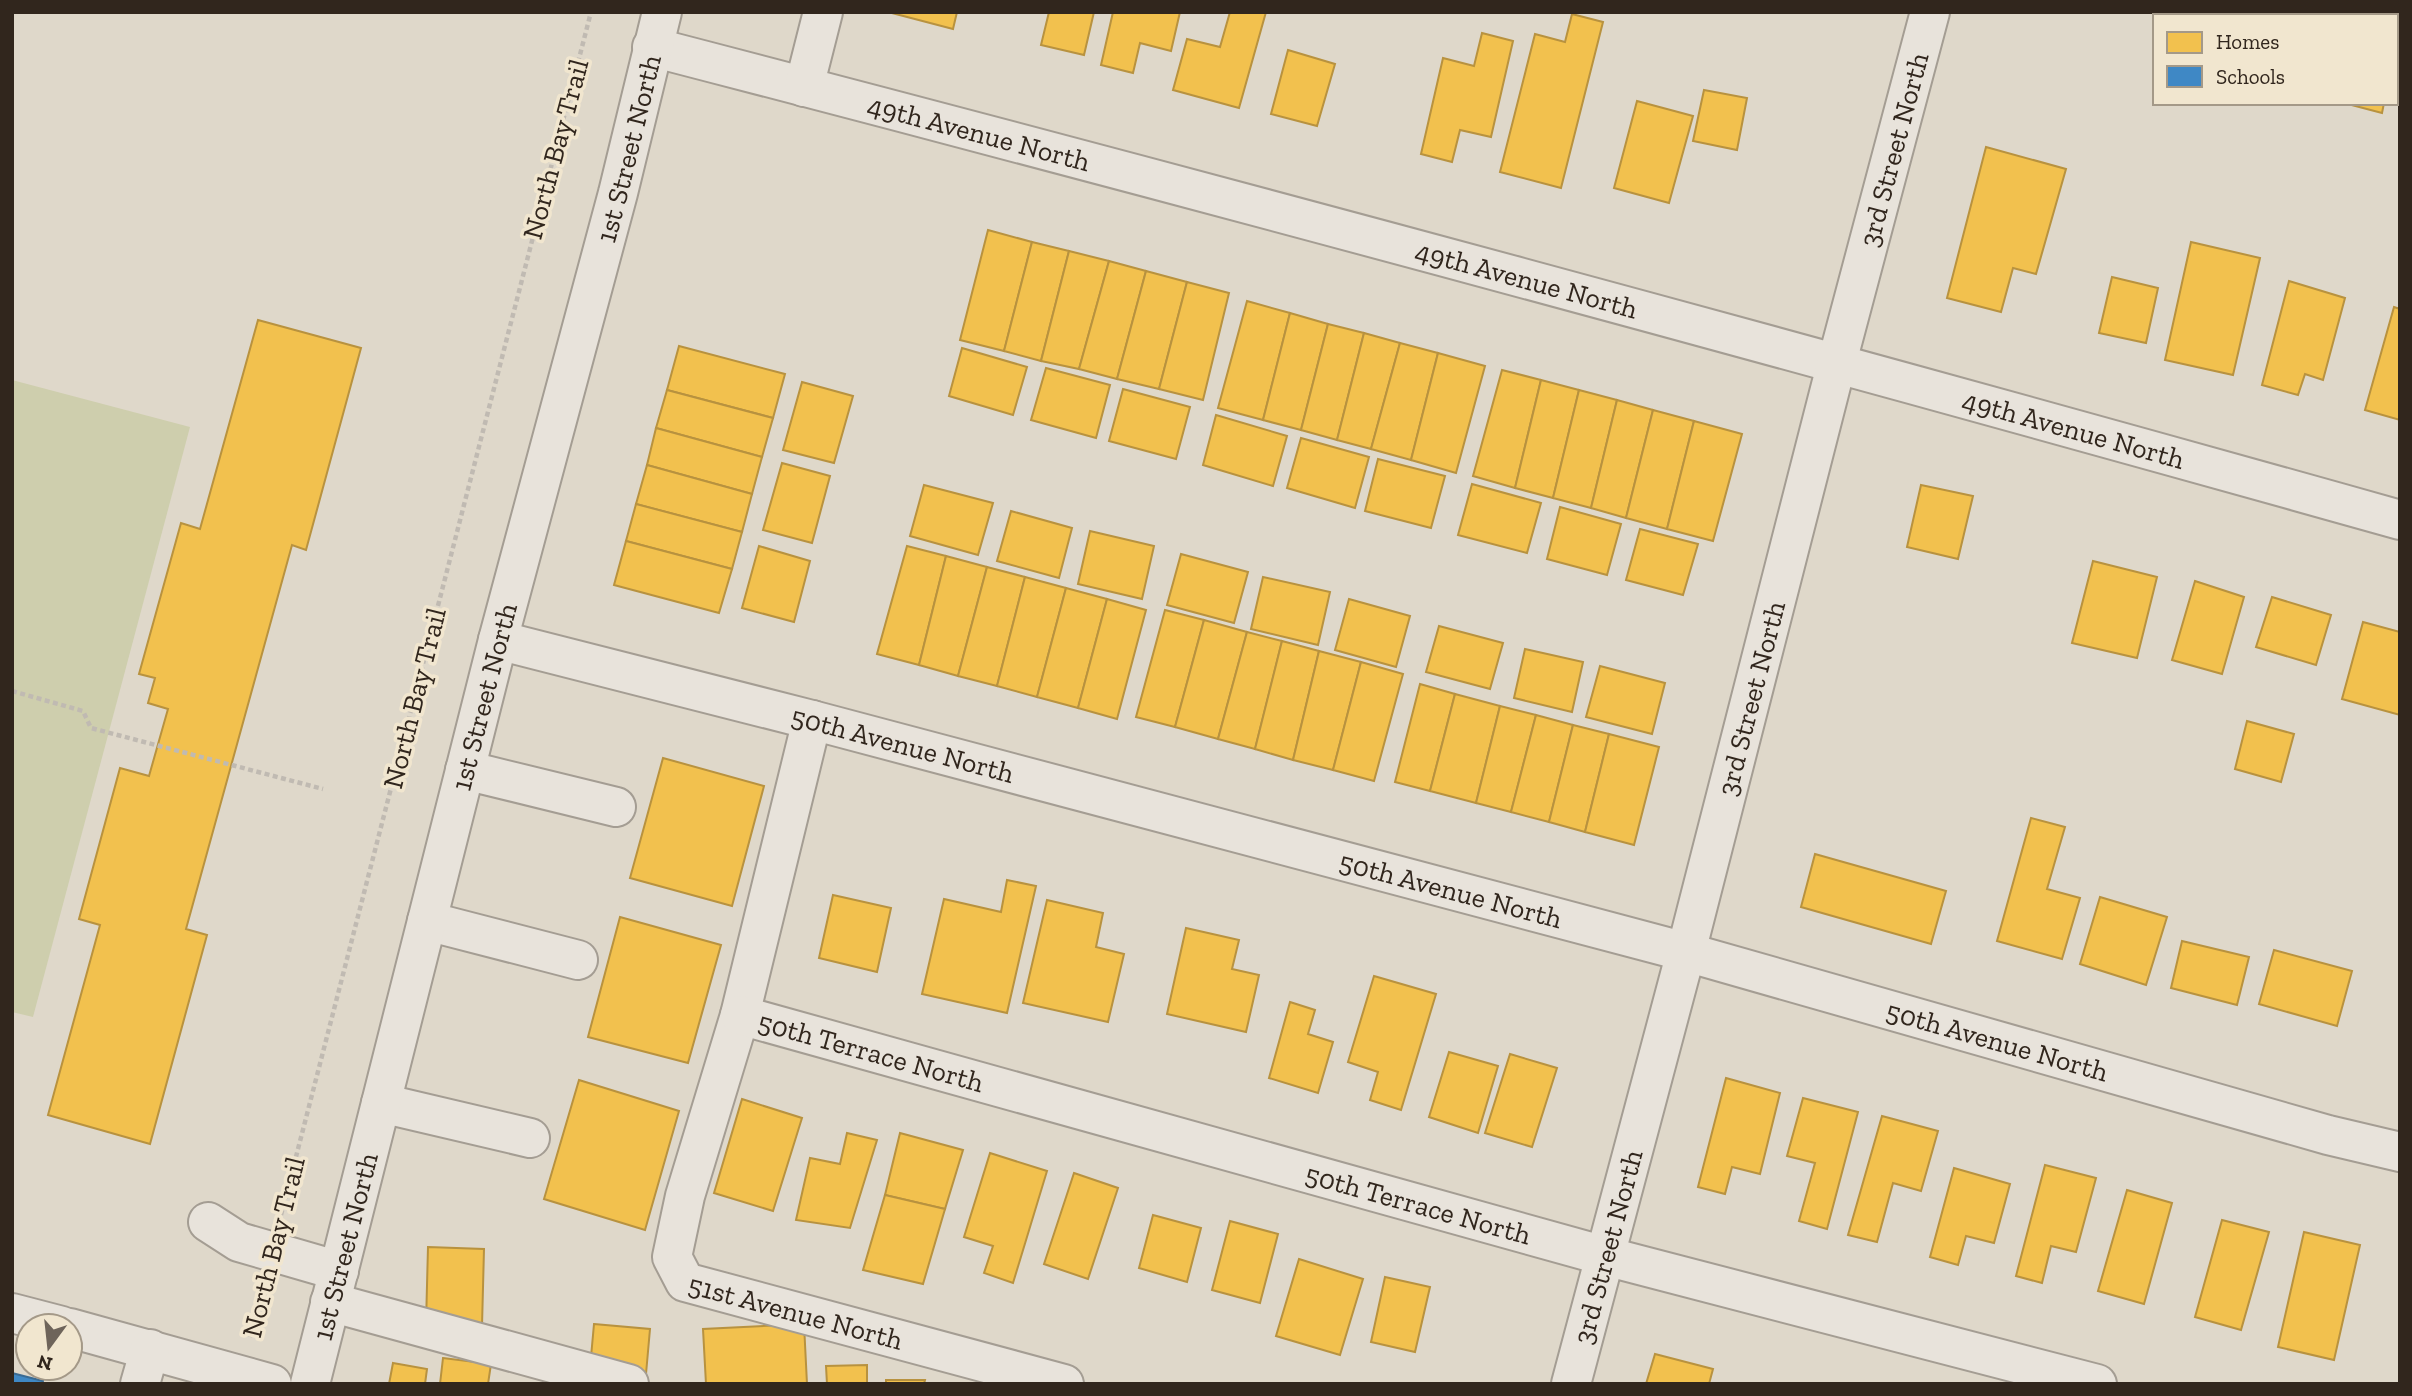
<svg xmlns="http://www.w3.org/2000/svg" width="2412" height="1396" font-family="'Zilla Slab',serif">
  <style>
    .green { fill: #cecead }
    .homes { fill: #f2c14e; stroke: #b8923f; stroke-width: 2 }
    .schools { fill: #3f88c5; stroke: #3b6b93; stroke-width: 2 }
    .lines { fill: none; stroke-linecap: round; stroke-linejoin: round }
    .minor-casing { stroke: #a49d93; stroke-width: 42 }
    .path { stroke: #c0bab2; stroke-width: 4.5; stroke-dasharray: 5 3.5; stroke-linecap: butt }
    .minor { stroke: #e8e3db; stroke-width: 38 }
    .labels { text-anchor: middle; stroke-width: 7; stroke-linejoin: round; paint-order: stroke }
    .street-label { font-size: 28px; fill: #31261d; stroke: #f1e6cf }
  </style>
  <rect width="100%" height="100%" fill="#dfd8ca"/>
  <polygon class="green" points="12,380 190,427 33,1017 12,1012"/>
  <g class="homes">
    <polygon points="888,12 957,12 953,29"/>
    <polygon points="1049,12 1094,12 1084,55 1041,45"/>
    <polygon points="1113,12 1180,12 1171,51 1140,43 1133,73 1101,65"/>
    <polygon points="1230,12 1266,12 1239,108 1173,90 1187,39 1220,47"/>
    <polygon points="2175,12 2229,12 2228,16 2175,16"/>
    <polygon points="2349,12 2400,12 2400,42 2396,56 2396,16 2348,16"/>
    <polygon points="1572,14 1603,22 1561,188 1500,172 1535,34 1565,42"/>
    <polygon points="1482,33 1513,41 1491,137 1460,130 1452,162 1421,154 1443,58 1474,66"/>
    <polygon points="1288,50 1335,64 1317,126 1271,114"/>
    <polygon points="1704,90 1747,98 1737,150 1693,141"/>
    <polygon points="1637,101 1693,116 1669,203 1614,188"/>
    <polygon points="2344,103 2384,103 2382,113"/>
    <polygon points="1986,147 2066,169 2036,274 2013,268 2001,312 1947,298"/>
    <polygon points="988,230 1032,242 1004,351 960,340"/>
    <polygon points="1032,242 1069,251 1041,361 1004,351"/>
    <polygon points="2191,242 2260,258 2233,375 2165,360"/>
    <polygon points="1069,251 1109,261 1079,369 1041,361"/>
    <polygon points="1109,261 1146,271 1117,379 1079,369"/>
    <polygon points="1146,271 1187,282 1159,389 1117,379"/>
    <polygon points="2112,277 2158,288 2146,343 2099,333"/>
    <polygon points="2289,281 2345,298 2323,380 2305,374 2298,395 2262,385"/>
    <polygon points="1187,282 1229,293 1203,400 1159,389"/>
    <polygon points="1247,301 1290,313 1263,420 1218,408"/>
    <polygon points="2394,307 2400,309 2400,420 2365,410"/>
    <polygon points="1290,313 1328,324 1301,430 1263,420"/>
    <polygon points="258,320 361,348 306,550 292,545 186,929 207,935 150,1144 48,1115 100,925 79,919 120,768 149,776 168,709 148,703 155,678 139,674 181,523 200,529"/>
    <polygon points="1328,324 1364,333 1337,440 1301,430"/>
    <polygon points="1364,333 1400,343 1371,449 1337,440"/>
    <polygon points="1400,343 1438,353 1411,460 1371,449"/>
    <polygon points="679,346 785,374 773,418 667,390"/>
    <polygon points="962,348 1027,367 1013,415 949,396"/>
    <polygon points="1438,353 1485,366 1456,473 1411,460"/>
    <polygon points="1046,368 1110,385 1096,438 1031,420"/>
    <polygon points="1502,370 1541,380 1515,488 1473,476"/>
    <polygon points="1541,380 1579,390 1553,498 1515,488"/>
    <polygon points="802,382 853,396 834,463 783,450"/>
    <polygon points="1123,389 1190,407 1176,459 1109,441"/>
    <polygon points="667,390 773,418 762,457 656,428"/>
    <polygon points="1579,390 1617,400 1591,508 1553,498"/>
    <polygon points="1617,400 1653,410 1626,518 1591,508"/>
    <polygon points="1653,410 1694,421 1667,529 1626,518"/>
    <polygon points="1216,415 1287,436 1273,486 1203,465"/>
    <polygon points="1694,421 1742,434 1713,541 1667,529"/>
    <polygon points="656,428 762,457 752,494 647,465"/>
    <polygon points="1301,438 1369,457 1355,508 1287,488"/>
    <polygon points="1378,459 1445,476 1431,528 1365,511"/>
    <polygon points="782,463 830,476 812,543 763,530"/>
    <polygon points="647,465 752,494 742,532 636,504"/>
    <polygon points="1472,484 1541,503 1527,553 1458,535"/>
    <polygon points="924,485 993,503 978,555 910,536"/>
    <polygon points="1921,485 1973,496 1958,559 1907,547"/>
    <polygon points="636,504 742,532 732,569 626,541"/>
    <polygon points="1560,507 1621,524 1607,575 1547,559"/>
    <polygon points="1011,511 1072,528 1059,578 997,561"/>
    <polygon points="1640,529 1698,544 1683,595 1626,580"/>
    <polygon points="1090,531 1154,546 1142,599 1078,584"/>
    <polygon points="626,541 732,569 719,613 614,585"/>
    <polygon points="759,546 810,561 794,622 742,608"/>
    <polygon points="907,546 946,556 919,665 877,654"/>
    <polygon points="1181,554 1248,572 1234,623 1167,605"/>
    <polygon points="946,556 987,567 958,676 919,665"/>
    <polygon points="2093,561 2157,577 2137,658 2072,643"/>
    <polygon points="987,567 1025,577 997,686 958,676"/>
    <polygon points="1025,577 1066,588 1037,697 997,686"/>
    <polygon points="1263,577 1330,592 1318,645 1251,629"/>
    <polygon points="2195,581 2244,597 2222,674 2172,660"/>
    <polygon points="1066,588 1107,599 1078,708 1037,697"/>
    <polygon points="2272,597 2331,615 2316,665 2256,647"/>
    <polygon points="1107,599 1146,610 1117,719 1078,708"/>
    <polygon points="1349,599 1410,616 1396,667 1335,650"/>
    <polygon points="1165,610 1204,620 1175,727 1136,717"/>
    <polygon points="1204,620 1247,632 1218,739 1175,727"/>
    <polygon points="2363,622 2400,632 2400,715 2342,699"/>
    <polygon points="1439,626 1503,643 1490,689 1426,672"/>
    <polygon points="1247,632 1282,641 1255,749 1218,739"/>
    <polygon points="1282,641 1319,651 1293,760 1255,749"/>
    <polygon points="1525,649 1583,662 1572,712 1514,698"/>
    <polygon points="1319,651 1361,662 1333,770 1293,760"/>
    <polygon points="1361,662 1403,674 1374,781 1333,770"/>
    <polygon points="1600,666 1665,683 1652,734 1586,717"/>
    <polygon points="1420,684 1455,694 1430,791 1395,782"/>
    <polygon points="1455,694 1500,706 1476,803 1430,791"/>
    <polygon points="1500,706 1536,715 1511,812 1476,803"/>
    <polygon points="1536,715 1573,725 1549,822 1511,812"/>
    <polygon points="2247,721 2294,734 2281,782 2235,769"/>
    <polygon points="1573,725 1609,734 1585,832 1549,822"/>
    <polygon points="1609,734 1659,747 1634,845 1585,832"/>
    <polygon points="663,758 764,786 732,906 630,878"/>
    <polygon points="2031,818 2065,827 2047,889 2080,898 2062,959 1997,941"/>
    <polygon points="1815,854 1946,891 1931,944 1801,907"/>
    <polygon points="1007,880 1036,886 1007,1013 922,994 944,899 1001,912"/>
    <polygon points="833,895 891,908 877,972 819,958"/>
    <polygon points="2100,897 2167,917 2146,985 2080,964"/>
    <polygon points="1047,900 1103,913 1096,947 1124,954 1108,1022 1023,1003"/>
    <polygon points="620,917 721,945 688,1063 588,1037"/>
    <polygon points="1186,928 1239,940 1232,969 1259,975 1246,1032 1167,1014"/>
    <polygon points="2182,941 2249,957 2237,1005 2171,988"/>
    <polygon points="2274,950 2352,971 2337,1026 2259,1004"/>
    <polygon points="1374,976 1436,994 1401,1110 1370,1100 1378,1072 1348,1062"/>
    <polygon points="1290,1002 1315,1010 1308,1034 1333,1042 1318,1093 1269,1078"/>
    <polygon points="1449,1052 1498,1066 1478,1133 1429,1117"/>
    <polygon points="1510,1054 1557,1068 1532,1147 1485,1133"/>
    <polygon points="1726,1078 1780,1093 1760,1174 1732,1167 1725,1194 1698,1187"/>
    <polygon points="579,1080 679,1111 645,1230 544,1199"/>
    <polygon points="1803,1098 1858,1112 1827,1229 1799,1221 1815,1163 1787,1156"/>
    <polygon points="742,1099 802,1118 773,1211 714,1193"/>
    <polygon points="1882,1116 1938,1131 1921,1191 1893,1183 1877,1242 1848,1235"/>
    <polygon points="847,1133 877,1140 850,1228 796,1220 810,1158 840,1164"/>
    <polygon points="900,1133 963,1150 945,1209 885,1195"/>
    <polygon points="990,1153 1047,1171 1013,1283 984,1273 993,1246 964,1237"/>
    <polygon points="2045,1165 2096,1178 2076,1252 2051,1246 2042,1283 2016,1276"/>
    <polygon points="1954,1168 2010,1184 1994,1243 1966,1236 1958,1265 1930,1257"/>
    <polygon points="1074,1173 1118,1188 1088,1279 1044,1264"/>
    <polygon points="2127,1190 2172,1203 2144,1304 2098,1291"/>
    <polygon points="885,1195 945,1209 923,1284 863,1270"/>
    <polygon points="1153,1215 1201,1228 1187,1282 1139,1268"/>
    <polygon points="2222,1220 2269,1232 2241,1330 2195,1317"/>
    <polygon points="1230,1221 1278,1234 1260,1303 1212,1290"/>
    <polygon points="2304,1232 2360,1245 2334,1360 2278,1347"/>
    <polygon points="428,1247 484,1249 482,1326 426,1324"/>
    <polygon points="1299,1259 1363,1279 1340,1355 1276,1336"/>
    <polygon points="1385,1277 1430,1287 1415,1352 1371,1342"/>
    <polygon points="594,1324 650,1329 646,1374 590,1368"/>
    <polygon points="804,1324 807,1384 706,1384 703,1329"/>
    <polygon points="1655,1354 1713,1369 1709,1384 1646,1384"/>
    <polygon points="443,1358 491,1364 488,1384 440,1384"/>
    <polygon points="393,1363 427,1369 425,1384 389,1384"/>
    <polygon points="867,1365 867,1384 827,1384 826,1366"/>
    <polygon points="886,1380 925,1380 924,1384 886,1384"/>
  </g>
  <polygon class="schools" points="12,1373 43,1381 42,1384 12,1384"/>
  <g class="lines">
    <defs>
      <g id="minor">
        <path id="s1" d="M652,47C1237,199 1819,357 2400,520"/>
        <polyline points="804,87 823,12"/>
        <path id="s2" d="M498,640L812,720L1686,952L2328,1135L2400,1152"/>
        <path id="s3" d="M812,720L740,1015L685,1196L672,1257L685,1282L1064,1384"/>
        <polyline points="465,770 616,807"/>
        <polyline points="427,921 578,960"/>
        <path id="s4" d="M740,1015L1605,1256L2097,1384"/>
        <polyline points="381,1103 530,1138"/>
        <polyline points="208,1222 239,1242 339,1271"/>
        <polyline points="330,1302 629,1384"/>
        <polyline points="12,1313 62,1326"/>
        <polyline points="70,1328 272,1384"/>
        <polyline points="140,1384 150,1349"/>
        <path id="s5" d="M310,1384L498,640L618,193L662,12"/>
        <path id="s6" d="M1571,1384L1686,952L1837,362L1930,12"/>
      </g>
    </defs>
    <use href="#minor" class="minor-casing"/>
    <g class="path">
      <polyline points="12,691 83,711 91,728 323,789"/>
      <polyline points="281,1215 591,12"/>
      <polyline points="250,1337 262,1291"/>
    </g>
    <use href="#minor" class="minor"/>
  </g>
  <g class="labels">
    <g class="street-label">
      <text dy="10" stroke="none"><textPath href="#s1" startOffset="338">49th Avenue North</textPath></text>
      <text transform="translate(555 149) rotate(-75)" y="10">North Bay Trail</text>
      <text dy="10" stroke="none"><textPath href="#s5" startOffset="1276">1st Street North</textPath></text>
      <text dy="10" stroke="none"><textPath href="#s6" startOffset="1276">3rd Street North</textPath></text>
      <text dy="10" stroke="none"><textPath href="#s1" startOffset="905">49th Avenue North</textPath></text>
      <text dy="10" stroke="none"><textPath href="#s1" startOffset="1472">49th Avenue North</textPath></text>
      <text transform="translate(414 698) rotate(-76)" y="10">North Bay Trail</text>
      <text dy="10" stroke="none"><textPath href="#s5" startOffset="709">1st Street North</textPath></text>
      <text dy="10" stroke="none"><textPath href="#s6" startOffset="709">3rd Street North</textPath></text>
      <text dy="10" stroke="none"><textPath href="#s2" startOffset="418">50th Avenue North</textPath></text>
      <text dy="10" stroke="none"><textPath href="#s2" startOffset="985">50th Avenue North</textPath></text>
      <text dy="10" stroke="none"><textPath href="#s2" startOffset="1552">50th Avenue North</textPath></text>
      <text dy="10" stroke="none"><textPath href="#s4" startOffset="136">50th Terrace North</textPath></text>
      <text dy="10" stroke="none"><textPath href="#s4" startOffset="704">50th Terrace North</textPath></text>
      <text transform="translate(273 1247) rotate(-76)" y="10">North Bay Trail</text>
      <text dy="10" stroke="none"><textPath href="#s5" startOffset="142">1st Street North</textPath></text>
      <text dy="10" stroke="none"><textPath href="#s6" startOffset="142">3rd Street North</textPath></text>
      <text dy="10" stroke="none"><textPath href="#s3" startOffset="698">51st Avenue North</textPath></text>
    </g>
  </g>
  <rect width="2412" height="1396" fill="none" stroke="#31261d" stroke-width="28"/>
  <rect x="2153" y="14" width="245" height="91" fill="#f1e6cf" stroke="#a49988" stroke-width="2"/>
  <rect x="2167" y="32" width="35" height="21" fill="#f2c14e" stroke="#a49988" stroke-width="2"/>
  <text x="2216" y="49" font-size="21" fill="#31261d">Homes</text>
  <rect x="2167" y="66" width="35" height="21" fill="#3f88c5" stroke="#a49988" stroke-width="2"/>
  <text x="2216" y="84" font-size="21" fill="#31261d">Schools</text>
  <g transform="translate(49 1347) rotate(195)"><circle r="33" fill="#f1e6cf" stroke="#a49988" stroke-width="2"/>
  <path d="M0-5L12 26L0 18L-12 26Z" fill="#6e645a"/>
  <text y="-10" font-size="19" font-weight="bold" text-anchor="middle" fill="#31261d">N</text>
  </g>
</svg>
